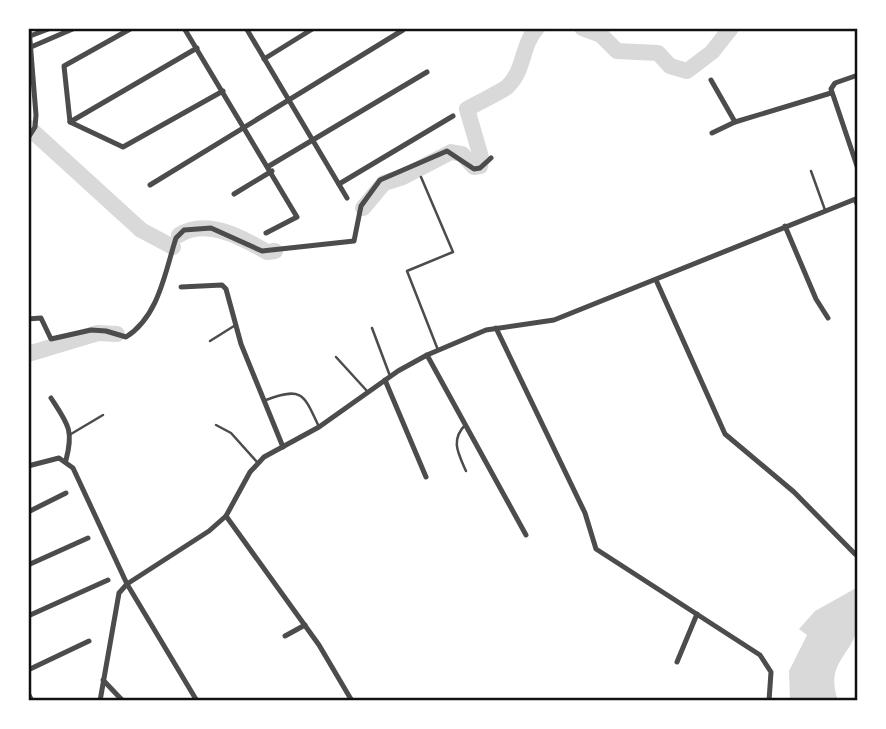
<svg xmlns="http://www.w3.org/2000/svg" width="886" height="729" font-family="Cabin,sans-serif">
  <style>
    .water { fill: #d9d9d9 }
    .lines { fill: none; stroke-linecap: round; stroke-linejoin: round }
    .river { stroke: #d9d9d9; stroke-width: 16 }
    .service { stroke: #4c4c4c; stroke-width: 2.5 }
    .minor { stroke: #4c4c4c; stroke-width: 5 }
    .neatline { fill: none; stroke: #111; stroke-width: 2.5 }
  </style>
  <rect width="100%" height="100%" fill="#fff"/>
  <path class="water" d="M858,587C858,600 862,620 857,631C846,661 826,664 838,701H790L789,671L807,635L799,629L815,611Z"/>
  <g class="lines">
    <g class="river">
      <polyline points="582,28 601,35 617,51 658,53 670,66 687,71 712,52 731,28"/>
      <polyline points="28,127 141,230 173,247"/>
      <path d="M363,208L384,183L403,177L451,152L462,154L474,167L480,166L481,157L467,109C477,103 501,92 507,87C525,71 521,45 537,28"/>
      <path d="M179,235C207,218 241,237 267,252L275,251"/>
      <polyline points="28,354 98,333 117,334"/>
    </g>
    <g class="service">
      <polyline points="811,171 825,210"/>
      <polyline points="421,177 453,252 407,271 438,350"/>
      <polyline points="854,200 858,209"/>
      <polyline points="372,328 390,376"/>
      <polyline points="210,341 234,326"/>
      <polyline points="336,357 367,391"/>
      <path d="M266,400C303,386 304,395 319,427"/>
      <path d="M466,424C450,440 458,453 466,471"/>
      <polyline points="216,425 231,433 257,462"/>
      <polyline points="71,434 103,415"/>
    </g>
    <g class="minor">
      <polyline points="132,28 64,66 70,122 123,147 223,91"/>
      <polyline points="184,28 297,217 266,233"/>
      <polyline points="246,28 347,198"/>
      <polyline points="663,28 671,28"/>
      <polyline points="30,36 51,28"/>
      <polyline points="31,47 75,28"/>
      <polyline points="264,59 314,28"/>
      <polyline points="858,75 835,83 831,89 858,169"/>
      <polyline points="711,80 735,122"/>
      <polyline points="70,122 197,48"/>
      <polyline points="712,133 735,122 831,93"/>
      <polyline points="28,138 35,127 36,115 29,28"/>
      <polyline points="269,166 427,72"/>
      <polyline points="339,184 453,116"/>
      <polyline points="150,185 403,30"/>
      <polyline points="234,194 272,171"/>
      <polyline points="785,226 816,299 828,318"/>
      <polyline points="656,280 725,434 794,492 855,554"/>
      <polyline points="181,287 222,285 226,289 241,344 283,447"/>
      <path d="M28,319L41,318L51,339L91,330L106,331L126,337C159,316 165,272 176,238L184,230L211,228L262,251L354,241L361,206L380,180L447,151L474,169L480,168L491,158"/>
      <polyline points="496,328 585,513 596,549 760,655 771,672 769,701"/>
      <polyline points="427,355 526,535"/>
      <polyline points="385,380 426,477"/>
      <path d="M51,398C68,424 74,430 66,460"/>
      <polyline points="28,466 59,458 73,468 127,584 197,701"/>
      <polyline points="28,512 66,493"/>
      <polyline points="226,516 319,645 352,701"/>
      <polyline points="28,565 88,538"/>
      <polyline points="28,616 108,580"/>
      <polyline points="285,636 305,625"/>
      <polyline points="677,662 697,614"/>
      <polyline points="28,670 89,641"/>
      <polyline points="103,680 123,701"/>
      <polyline points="28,693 32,701"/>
      <polyline points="100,701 119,593 127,584 209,531 226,516 250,472 264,457 319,427 398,371 427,355 486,330 554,320 858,198"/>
    </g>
  </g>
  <rect width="886" height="729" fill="none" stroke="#ffffff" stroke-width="60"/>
  <rect x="30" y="30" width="826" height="669" class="neatline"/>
</svg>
